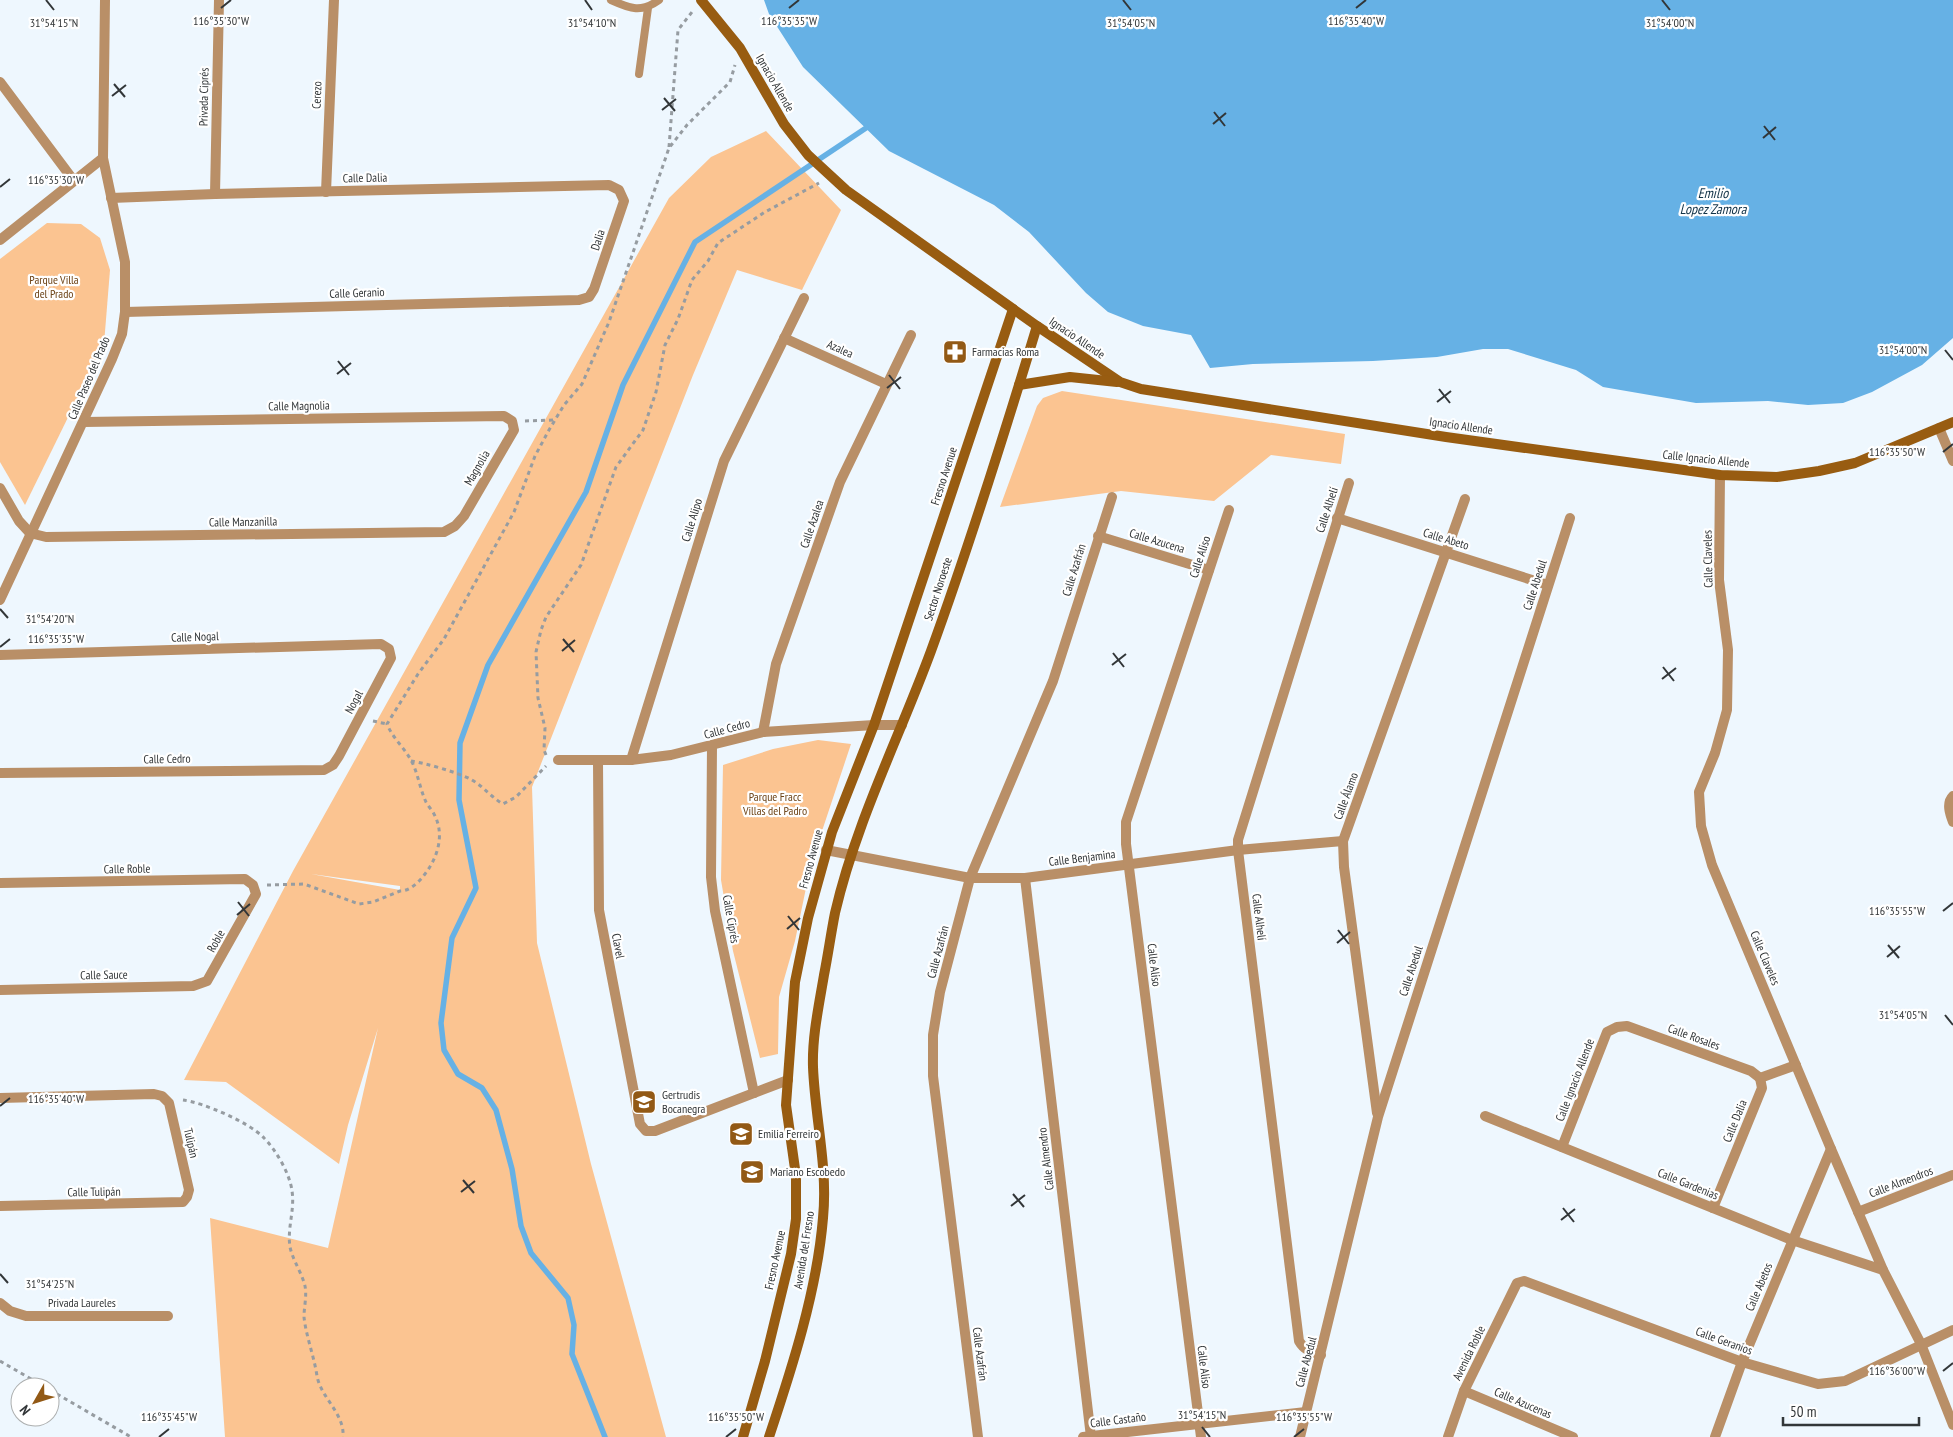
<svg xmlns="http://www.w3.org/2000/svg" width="1953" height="1437" font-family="'PT Sans Narrow',sans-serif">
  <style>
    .green { fill: #fbc491; fill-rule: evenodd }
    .water { fill: #66b1e5 }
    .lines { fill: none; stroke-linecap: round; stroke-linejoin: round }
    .stream { stroke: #66b1e5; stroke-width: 5.5 }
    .path { stroke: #969ca1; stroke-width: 3; stroke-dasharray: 4 4; stroke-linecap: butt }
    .lane { stroke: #b98f67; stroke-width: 8 }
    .street { stroke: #b98f67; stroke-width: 10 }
    .secondary { stroke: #985c11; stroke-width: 10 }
    .ticks { fill: none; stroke: #323638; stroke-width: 2 }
    .labels { text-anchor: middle; stroke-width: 4.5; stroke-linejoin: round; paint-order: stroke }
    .street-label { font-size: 12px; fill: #323638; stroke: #fff }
    .park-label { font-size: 12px; fill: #6d4417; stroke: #fff }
    .poi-label { font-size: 12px; fill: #323638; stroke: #fff; text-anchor: start }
    .water-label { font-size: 14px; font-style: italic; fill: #123348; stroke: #fff }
    .ticks-label { font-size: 12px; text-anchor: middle; fill: #323638; stroke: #fff; stroke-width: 4.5; stroke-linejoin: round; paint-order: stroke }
  </style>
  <rect width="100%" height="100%" fill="#eef7fe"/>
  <g class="green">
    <path d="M766,131L841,210L802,290L737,270L693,375L532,787L537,943L591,1164L666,1437H225L210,1218L328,1248L378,1028L348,1125L339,1164L226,1082L184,1080L293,871L669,198L711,157ZM311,874L400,886V890Z"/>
    <polygon points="47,223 81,224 100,238 110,270 104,344 25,505 0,462 0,259"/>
    <polygon points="1062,391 1345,434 1341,464 1271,455 1214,501 1121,491 1000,507 1037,406 1043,398"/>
    <polygon points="818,740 851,744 811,864 795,941 779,997 778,1054 760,1058 733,951 721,880 723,765 773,749"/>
  </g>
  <polygon class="water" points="764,0 1953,0 1953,338 1922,365 1872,392 1843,403 1808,405 1768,401 1696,403 1603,387 1576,370 1508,349 1483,349 1437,357 1373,361 1253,364 1210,368 1191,335 1143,326 1108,312 1086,293 1029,232 994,205 889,151 803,67 769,14"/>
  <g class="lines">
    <polyline class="stream" points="605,1437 572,1354 574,1325 568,1298 531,1253 521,1226 512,1169 496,1110 482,1088 458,1074 444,1050 441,1023 452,938 476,888 459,800 460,743 488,665 586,492 623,385 695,242 866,128"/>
    <g class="path">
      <polyline points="669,147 678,30 692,12"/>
      <polyline points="525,421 554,420"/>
      <polyline points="373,721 387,724"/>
      <polyline points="546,755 544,750 545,728 538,698 536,652 541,630 546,617 581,565 616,467 643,430 656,392 665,345 678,319 692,280 708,261 718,243 765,212 819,183"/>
      <path d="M411,761C425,763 460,773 472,780C484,787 491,797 503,804L516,797L546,766"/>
      <path d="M267,885L304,884L359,904L373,902L400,891C410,891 419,882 425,874C438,857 445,834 434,814C432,810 428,806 426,802C420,789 418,774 412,762C405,748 393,739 387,724L418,674L444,639L514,512L535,456L549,430L564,405L582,384L609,322L669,148L687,125L730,82L735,65"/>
      <path d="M183,1100C204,1103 249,1122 264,1138C276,1150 290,1174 292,1191C295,1210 287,1228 290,1247C293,1261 302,1273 305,1286C307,1296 304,1307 304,1317C306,1336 314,1356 317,1376C321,1398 345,1414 343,1437"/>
      <polyline points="0,1361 45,1387"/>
      <polyline points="50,1390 131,1437"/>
    </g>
    <g class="lane">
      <path d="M611,0C631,9 641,13 659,0"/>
      <polyline points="639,74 648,8"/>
    </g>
    <g class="street">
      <polyline points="0,82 74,181"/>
      <polyline points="326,192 334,0"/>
      <polyline points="215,194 219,0"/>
      <polyline points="111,198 215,194 609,185 619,190 624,201 594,289 589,297 579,300 125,312"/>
      <polyline points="0,240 103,158"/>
      <polyline points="784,338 886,384"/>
      <polyline points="1939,428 1953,461"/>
      <polyline points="1720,475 1719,580 1728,650 1727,710 1715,753 1699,792 1701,826 1712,865 1831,1149 1883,1270 1921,1344 1953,1425"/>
      <polyline points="0,488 19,521 30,533 46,537 444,532 455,526 464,516 514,430 512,421 504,416 84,422"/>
      <polyline points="1337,518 1548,585"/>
      <polyline points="1098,536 1209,570"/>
      <polyline points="0,600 112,359 122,334 125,312 125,262 103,158 105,0"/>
      <polyline points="0,655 381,644 389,649 391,658 339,756 333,765 324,770 0,773"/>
      <polyline points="763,732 776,664 840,482 911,335"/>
      <polyline points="712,746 711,877 715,911 754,1093"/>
      <polyline points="558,760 631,760 671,755 763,732 874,725 902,725"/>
      <polyline points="631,760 724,461 804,298"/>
      <polyline points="598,761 599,910 640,1124 646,1131 655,1131 788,1080"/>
      <path d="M1953,796C1946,803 1950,814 1953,822"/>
      <polyline points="826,850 970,878 1025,878 1238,850 1343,841"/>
      <polyline points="1025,878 1091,1437"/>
      <polyline points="0,883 245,879 253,885 256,894 207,981 193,986 0,990"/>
      <polyline points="1760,1078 1796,1065"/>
      <polyline points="0,1098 154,1094 162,1096 169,1103 189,1190 187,1197 183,1202 0,1206"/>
      <polyline points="1377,1113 1344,867 1343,841 1465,499"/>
      <polyline points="1485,1116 1792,1240 1883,1270"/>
      <polyline points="1562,1147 1607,1032 1617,1027 1627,1026 1751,1071 1760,1078"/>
      <polyline points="1713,1208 1762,1088 1760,1078"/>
      <polyline points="1858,1212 1953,1175"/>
      <polyline points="0,1303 10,1311 26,1316 168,1316"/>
      <path d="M1321,1355C1311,1352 1304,1350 1299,1341L1238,850V840L1349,483"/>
      <polyline points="1464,1391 1573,1437"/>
      <polyline points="978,1437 933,1076 933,1035 940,992 970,878 1053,681 1112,497"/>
      <polyline points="1083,1437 1306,1412"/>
      <polyline points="1201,1437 1126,844 1126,822 1229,510"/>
      <polyline points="1300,1437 1378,1117 1570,518"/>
      <polyline points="1448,1437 1464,1391 1517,1283 1524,1281 1742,1362 1818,1384 1845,1381 1953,1330"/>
      <polyline points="1715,1437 1742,1362 1831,1149"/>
    </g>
    <g class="secondary">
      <polyline points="701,0 740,48 784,124 808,155 846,190 1037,326 1120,382 1141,389 1446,437 1720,475 1777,477 1819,471 1855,463 1953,422"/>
      <polyline points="1019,385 1070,377 1117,382"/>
      <polyline points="743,1437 765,1361 791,1254 796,1219 796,1176 786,1105 795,982 808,918 832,832 874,725 1013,309"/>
      <path d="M769,1437C792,1368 817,1291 823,1218C828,1167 815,1118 813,1067C812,1037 819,1005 824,975C828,955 831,933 835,913C856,822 899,738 931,651C970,544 1004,435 1037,326"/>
    </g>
  </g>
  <path class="ticks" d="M46,0L54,10M585,0L592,10M1123,0L1131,10M1662,0L1670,10M221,8L231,0M789,8L799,0M1356,8L1366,0M114,84L125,97M112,96L126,85M664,98L675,111M662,110L676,99M1214,112L1225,126M1213,124L1226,113M1764,126L1775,140M1763,138L1776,127M0,187L10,179M1945,350L1953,360M338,361L349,375M337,374L351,363M889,375L900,389M887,388L901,377M1439,389L1450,403M1437,402L1451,391M1943,452L1953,444M0,609L8,618M563,639L574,652M0,647L10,639M562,651L575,640M1113,653L1124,667M1112,665L1126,654M1663,667L1674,681M1662,679L1676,668M238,902L249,916M1943,911L1953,903M237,915L250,904M788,916L799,930M787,929L800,918M1338,930L1349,944M1337,943L1350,932M1888,945L1899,958M1887,957L1900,946M1945,1015L1953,1025M0,1106L10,1098M463,1180L474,1193M461,1192L475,1181M1013,1194L1024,1207M1011,1206L1025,1195M1563,1208L1574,1222M1561,1220L1575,1209M0,1274L8,1283M1943,1371L1953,1363M1202,1427L1210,1437M159,1437L169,1429M726,1437L736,1429M1294,1437L1304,1429"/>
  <defs>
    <symbol id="pharmacy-square" viewBox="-11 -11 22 22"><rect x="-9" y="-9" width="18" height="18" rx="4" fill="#925915" stroke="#fff"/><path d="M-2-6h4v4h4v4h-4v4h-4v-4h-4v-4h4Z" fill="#fff"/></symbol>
    <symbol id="school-square" viewBox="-11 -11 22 22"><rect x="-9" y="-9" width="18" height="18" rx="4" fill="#925915" stroke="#fff"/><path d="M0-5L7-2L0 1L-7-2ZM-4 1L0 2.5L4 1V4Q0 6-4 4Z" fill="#fff"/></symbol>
  </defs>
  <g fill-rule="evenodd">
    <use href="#pharmacy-square" x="941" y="338" width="28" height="28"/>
    <use href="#school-square" x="630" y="1088" width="28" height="28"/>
    <use href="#school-square" x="727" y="1120" width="28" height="28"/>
    <use href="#school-square" x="738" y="1158" width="28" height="28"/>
  </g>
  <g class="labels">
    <g class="street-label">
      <text transform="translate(775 83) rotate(60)" y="4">Ignacio Allende</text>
      <text transform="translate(317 95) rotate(-88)" y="4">Cerezo</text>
      <text transform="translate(204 97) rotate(-89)" y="4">Privada Ciprés</text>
      <text transform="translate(365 178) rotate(-1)" y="4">Calle Dalia</text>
      <text transform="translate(598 240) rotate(-72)" y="4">Dalia</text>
      <text transform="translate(357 293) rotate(-2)" y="4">Calle Geranio</text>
      <text transform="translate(1077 338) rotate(34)" y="4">Ignacio Allende</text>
      <text transform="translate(840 349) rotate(24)" y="4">Azalea</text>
      <text transform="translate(89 378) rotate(-67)" y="4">Calle Paseo del Prado</text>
      <text transform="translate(299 406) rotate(-1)" y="4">Calle Magnolia</text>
      <text transform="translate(1461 426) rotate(8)" y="4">Ignacio Allende</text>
      <text transform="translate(1706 459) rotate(6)" y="4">Calle Ignacio Allende</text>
      <text transform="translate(477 468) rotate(-60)" y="4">Magnolia</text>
      <text transform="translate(944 476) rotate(-72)" y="4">Fresno Avenue</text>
      <text transform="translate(1327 510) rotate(-72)" y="4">Calle Alhelí</text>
      <text transform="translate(692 520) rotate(-73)" y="4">Calle Alipo</text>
      <text transform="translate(243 522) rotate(-1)" y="4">Calle Manzanilla</text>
      <text transform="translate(812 524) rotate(-71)" y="4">Calle Azalea</text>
      <text transform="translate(1446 539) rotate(17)" y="4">Calle Abeto</text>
      <text transform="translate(1157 541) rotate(17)" y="4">Calle Azucena</text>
      <text transform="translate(1200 557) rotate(-72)" y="4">Calle Aliso</text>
      <text transform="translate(1708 559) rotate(-91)" y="4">Calle Claveles</text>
      <text transform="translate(1074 570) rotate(-73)" y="4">Calle Azafrán</text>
      <text transform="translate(1535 585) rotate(-72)" y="4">Calle Abedul</text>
      <text transform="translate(938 589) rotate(-72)" y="4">Sector Noroeste</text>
      <text transform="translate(195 637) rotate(-2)" y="4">Calle Nogal</text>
      <text transform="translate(354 702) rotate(-62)" y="4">Nogal</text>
      <text transform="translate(727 729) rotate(-15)" y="4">Calle Cedro</text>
      <text transform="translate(167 759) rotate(-1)" y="4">Calle Cedro</text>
      <text transform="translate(1346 796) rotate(-70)" y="4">Calle Álamo</text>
      <text transform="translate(1082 858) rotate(-7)" y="4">Calle Benjamina</text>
      <text transform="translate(811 859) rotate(-75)" y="4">Fresno Avenue</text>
      <text transform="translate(127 869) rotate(-1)" y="4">Calle Roble</text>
      <text transform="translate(1259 917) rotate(83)" y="4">Calle Alhelí</text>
      <text transform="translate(731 919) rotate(80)" y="4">Calle Ciprés</text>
      <text transform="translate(216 941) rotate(-61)" y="4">Roble</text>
      <text transform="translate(618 946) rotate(79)" y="4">Clavel</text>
      <text transform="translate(938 952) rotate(-75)" y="4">Calle Azafrán</text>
      <text transform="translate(1765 958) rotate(67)" y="4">Calle Claveles</text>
      <text transform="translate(1154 965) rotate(83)" y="4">Calle Aliso</text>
      <text transform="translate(1411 971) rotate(-72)" y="4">Calle Abedul</text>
      <text transform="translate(104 975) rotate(-1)" y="4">Calle Sauce</text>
      <text transform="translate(1694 1037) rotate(20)" y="4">Calle Rosales</text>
      <text transform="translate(1575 1080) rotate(-69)" y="4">Calle Ignacio Allende</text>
      <text transform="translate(1735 1121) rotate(-68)" y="4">Calle Dalia</text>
      <text transform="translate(191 1143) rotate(77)" y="4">Tulipán</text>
      <text transform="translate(1046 1159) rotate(-97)" y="4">Calle Almendro</text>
      <text transform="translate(1901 1182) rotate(-21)" y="4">Calle Almendros</text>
      <text transform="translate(1688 1184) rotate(22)" y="4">Calle Gardenias</text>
      <text transform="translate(94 1192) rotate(-1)" y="4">Calle Tulipán</text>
      <text transform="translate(804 1250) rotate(-81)" y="4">Avenida del Fresno</text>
      <text transform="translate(775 1260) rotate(-78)" y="4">Fresno Avenue</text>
      <text transform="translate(1759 1287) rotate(-67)" y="4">Calle Abetos</text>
      <text x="82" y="1307">Privada Laureles</text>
      <text transform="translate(1724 1341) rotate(20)" y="4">Calle Geranios</text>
      <text transform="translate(1469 1353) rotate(-64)" y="4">Avenida Roble</text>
      <text transform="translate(980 1354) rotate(83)" y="4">Calle Azafrán</text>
      <text transform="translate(1306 1362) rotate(-75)" y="4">Calle Abedul</text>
      <text transform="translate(1204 1367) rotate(83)" y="4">Calle Aliso</text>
      <text transform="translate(1523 1403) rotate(23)" y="4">Calle Azucenas</text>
      <text transform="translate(1118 1420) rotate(-7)" y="4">Calle Castaño</text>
    </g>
    <g class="park-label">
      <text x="54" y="284">Parque Villa<tspan x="54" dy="14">del Prado</tspan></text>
      <text x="775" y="801">Parque Fracc<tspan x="775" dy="14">Villas del Padro</tspan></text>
    </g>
    <g class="poi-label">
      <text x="972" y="356">Farmacias Roma</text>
      <text x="662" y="1099">Gertrudis<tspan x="662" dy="14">Bocanegra</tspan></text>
      <text x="758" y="1138">Emilia Ferreiro</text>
      <text x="770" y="1176">Mariano Escobedo</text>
    </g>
    <g class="water-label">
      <text x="1713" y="198">Emilio<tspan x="1713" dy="16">Lopez Zamora</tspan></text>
    </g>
  </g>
  <g class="ticks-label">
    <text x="221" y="25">116°35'30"W</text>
    <text x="789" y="25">116°35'35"W</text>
    <text x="1356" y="25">116°35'40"W</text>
    <text x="54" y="27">31°54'15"N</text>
    <text x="592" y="27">31°54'10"N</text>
    <text x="1131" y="27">31°54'05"N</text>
    <text x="1670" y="27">31°54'00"N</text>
    <text x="56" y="184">116°35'30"W</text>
    <text x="1903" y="354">31°54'00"N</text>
    <text x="1897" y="456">116°35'50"W</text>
    <text x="50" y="623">31°54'20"N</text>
    <text x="56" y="643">116°35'35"W</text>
    <text x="1897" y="915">116°35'55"W</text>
    <text x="1903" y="1019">31°54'05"N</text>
    <text x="56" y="1103">116°35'40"W</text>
    <text x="50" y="1288">31°54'25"N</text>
    <text x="1897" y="1375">116°36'00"W</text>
    <text x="1202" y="1419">31°54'15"N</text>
    <text x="169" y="1421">116°35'45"W</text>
    <text x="736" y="1421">116°35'50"W</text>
    <text x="1304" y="1421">116°35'55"W</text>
  </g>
  <g transform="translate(35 1402) rotate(231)"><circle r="24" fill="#ffffff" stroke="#adafaf"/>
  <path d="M0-4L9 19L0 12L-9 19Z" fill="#925915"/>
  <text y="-8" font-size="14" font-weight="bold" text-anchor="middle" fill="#323638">N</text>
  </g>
  <path d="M1783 1417v8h136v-8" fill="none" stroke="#323638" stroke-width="2.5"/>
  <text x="1790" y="1417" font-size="15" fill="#323638" stroke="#ffffff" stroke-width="4" paint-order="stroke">50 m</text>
</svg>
